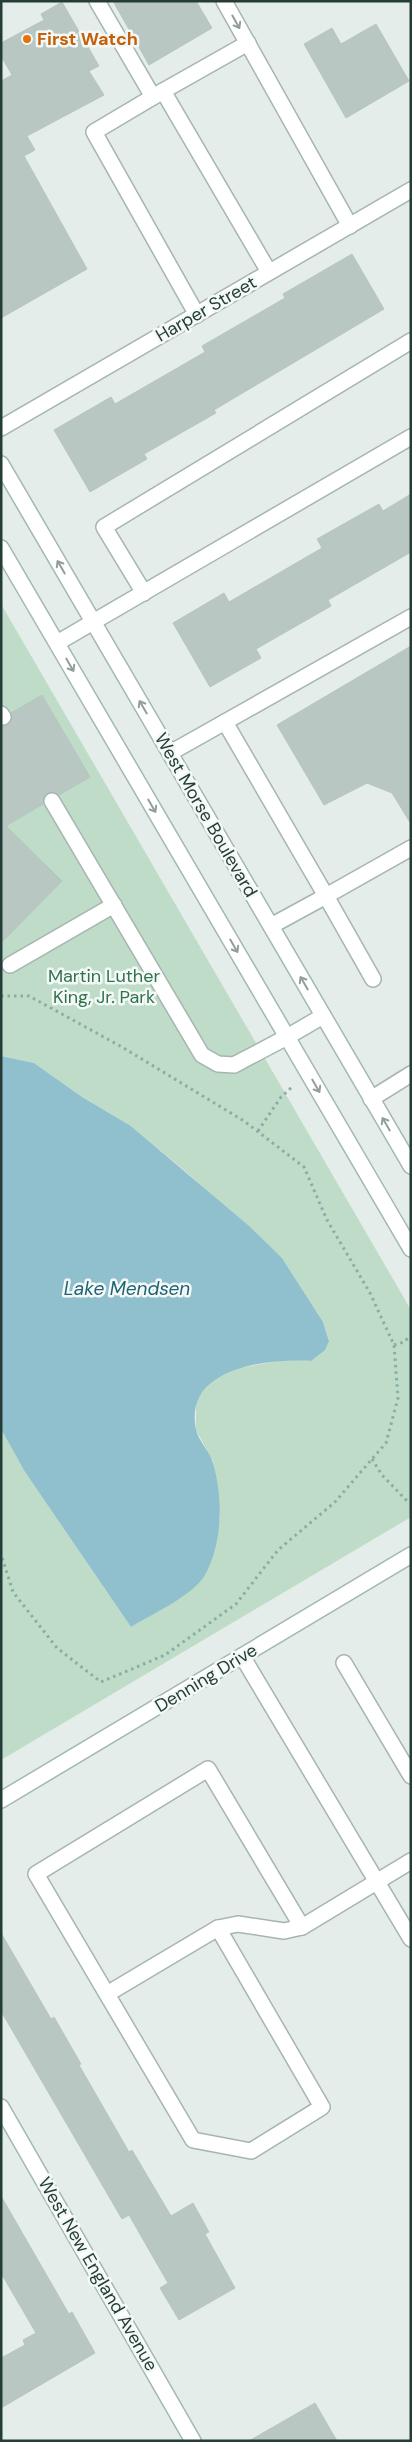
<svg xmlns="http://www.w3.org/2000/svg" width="412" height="2442" font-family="'DM Sans',sans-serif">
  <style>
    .green { fill: #bedcc8 }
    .water { fill: #90c0ce }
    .building { fill: #b9c7c2; stroke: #b7c6c1 }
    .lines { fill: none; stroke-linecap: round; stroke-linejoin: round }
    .lane-casing { stroke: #a7b5b0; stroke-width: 18 }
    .street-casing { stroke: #a7b5b0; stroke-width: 18 }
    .secondary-casing { stroke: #a3b8b2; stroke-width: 18 }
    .path { stroke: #86aea4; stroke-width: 3; stroke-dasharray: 2.5 4; stroke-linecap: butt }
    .lane { stroke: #fff; stroke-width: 15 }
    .street { stroke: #fff; stroke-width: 15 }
    .secondary { stroke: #fff; stroke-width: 15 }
    .oneway { stroke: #929e9c }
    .food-dot { fill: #e8710a; stroke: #f4f9f7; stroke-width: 2 }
    .labels { text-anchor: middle; stroke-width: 5; stroke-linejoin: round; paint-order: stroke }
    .food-label { font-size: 18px; font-weight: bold; fill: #c56008; stroke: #f4f9f7; text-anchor: start }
    .street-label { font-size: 18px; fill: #243d38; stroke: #f4f9f7 }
    .park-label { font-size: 18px; fill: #31724e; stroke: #f4f9f7 }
    .water-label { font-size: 19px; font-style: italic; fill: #226276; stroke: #f4f9f7 }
  </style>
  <rect width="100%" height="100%" fill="#e4ede9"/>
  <polygon class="green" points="1,604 411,1310 411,1517 1,1760 1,1429 25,1472 131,1627 205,1574 214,1548 220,1518 213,1461 196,1430 196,1400 213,1380 239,1368 290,1359 311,1361 329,1340 323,1322 282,1258 184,1170 131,1126 82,1097 34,1063 1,1056"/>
  <path class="water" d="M1,1056L34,1063L82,1097L131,1126L249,1226L282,1258L323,1322L329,1341L325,1350L311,1361C268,1358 183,1368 196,1429C198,1441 210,1451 213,1463C223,1498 223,1542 205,1575C194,1595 152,1614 131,1627L25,1472L1,1429Z"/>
  <g class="building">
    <polygon points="113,1 196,1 212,28 149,65"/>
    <polygon points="62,2 99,66 89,71 104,95 27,136 35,150 24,156 87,269 1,318 1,81 12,75 1,56 1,43 44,20 41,14"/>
    <polygon points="376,24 409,81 346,118 304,44 332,28 341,44"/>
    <polygon points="352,254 384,309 214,410 216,413 144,454 147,459 90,492 54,430 111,397 115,404 205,352 202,346 285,298 283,294"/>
    <polygon points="411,494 411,552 328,600 331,606 256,649 261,658 210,687 173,623 224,593 229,602 322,548 317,539 379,504 383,511"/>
    <polygon points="411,646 411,824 392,793 367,783 324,805 277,725"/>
    <polygon points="42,695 90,777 59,795 52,792 47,793 44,797 43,804 6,826 62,881 1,943 1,726 8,725 11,722 11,713"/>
    <polygon points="1,1933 51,2019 54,2017 81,2064 79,2065 129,2152 132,2150 171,2216 193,2203 209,2232 205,2234 235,2288 179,2320 160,2288 168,2283 129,2215 122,2219 1,2011"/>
    <polygon points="1,2196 69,2314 72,2312 95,2353 1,2408 1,2358 25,2345 23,2340 36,2333 1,2273"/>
    <polygon points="315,2403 337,2441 249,2441"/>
  </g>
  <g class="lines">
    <defs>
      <g id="lane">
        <polyline points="97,1 153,97"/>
        <polyline points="224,1 350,226"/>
        <polyline points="248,43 163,91 269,272"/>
        <polyline points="163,91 94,132 197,315"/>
        <polyline points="144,593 104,527 411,341"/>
        <polyline points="57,643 411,437"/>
        <polyline points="1,714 3,717"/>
        <polyline points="225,722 411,617"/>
        <polyline points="170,753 225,722 326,896 271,926"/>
        <polyline points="52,801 202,1055 218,1064 234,1065 287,1037"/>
        <polyline points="10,965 114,905"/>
        <polyline points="373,979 326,896 411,848"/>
        <polyline points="371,1099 411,1074"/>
        <polyline points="242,1656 411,1939"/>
        <polyline points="344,1663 411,1776"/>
        <polyline points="218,1928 322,2107 251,2151 193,2140 36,1874 208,1769 302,1927 411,1861"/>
        <polyline points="107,1994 218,1928 238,1924 284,1931 302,1927"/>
      </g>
      <polyline id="street" points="1,428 411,190"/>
      <g id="secondary">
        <polyline points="1,464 411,1166"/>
        <polyline points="1,548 411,1249"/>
        <polyline points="287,1037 323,1016"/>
        <polyline points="1,1800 411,1555"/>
        <polyline points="1,2107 193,2441"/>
      </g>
    </defs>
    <use href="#lane" class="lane-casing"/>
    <use href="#street" class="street-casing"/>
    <use href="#secondary" class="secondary-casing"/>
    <g class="path">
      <polyline points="1,996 29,996 122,1047 244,1121 304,1167 327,1220 370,1293 394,1345 398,1398 386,1443 372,1459 335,1502 278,1550 236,1604 165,1655 101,1682 57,1648 13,1592 1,1554"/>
      <polyline points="258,1131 281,1097 292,1087"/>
      <polyline points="394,1345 404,1342 411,1335"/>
      <polyline points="372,1459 382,1475 409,1503"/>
    </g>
    <use href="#lane" class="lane"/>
    <use href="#street" class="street"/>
    <use href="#secondary" class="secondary"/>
  </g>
  <defs><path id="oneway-shaft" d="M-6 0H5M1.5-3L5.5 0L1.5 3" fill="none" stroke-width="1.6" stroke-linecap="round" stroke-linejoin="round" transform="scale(1.25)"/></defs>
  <g class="oneway">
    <use href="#oneway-shaft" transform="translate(236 22) rotate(61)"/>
    <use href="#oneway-shaft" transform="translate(61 567) rotate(-120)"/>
    <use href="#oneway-shaft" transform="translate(70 665) rotate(60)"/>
    <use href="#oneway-shaft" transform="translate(143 707) rotate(-120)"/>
    <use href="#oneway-shaft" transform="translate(152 806) rotate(60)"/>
    <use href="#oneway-shaft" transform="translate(234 946) rotate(60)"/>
    <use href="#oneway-shaft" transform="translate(304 983) rotate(-120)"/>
    <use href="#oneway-shaft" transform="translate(316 1086) rotate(60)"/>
    <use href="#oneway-shaft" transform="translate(386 1124) rotate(-120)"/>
  </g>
  <circle class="food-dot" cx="27" cy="39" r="5"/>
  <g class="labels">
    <g class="food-label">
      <text x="37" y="45">First Watch</text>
    </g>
    <g class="street-label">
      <text transform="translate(206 309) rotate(-30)" y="6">Harper Street</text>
      <text transform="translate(206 815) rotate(60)" y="6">West Morse Boulevard</text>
      <text transform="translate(206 1678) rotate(-31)" y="6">Denning Drive</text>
      <text transform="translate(98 2274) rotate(60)" y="6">West New England Avenue</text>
    </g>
    <g class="park-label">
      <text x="104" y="982">Martin Luther<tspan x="104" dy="21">King, Jr. Park</tspan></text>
    </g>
    <g class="water-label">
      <text x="127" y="1295">Lake Mendsen</text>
    </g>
  </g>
  <rect width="412" height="2442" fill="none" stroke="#243d38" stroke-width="5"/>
</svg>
